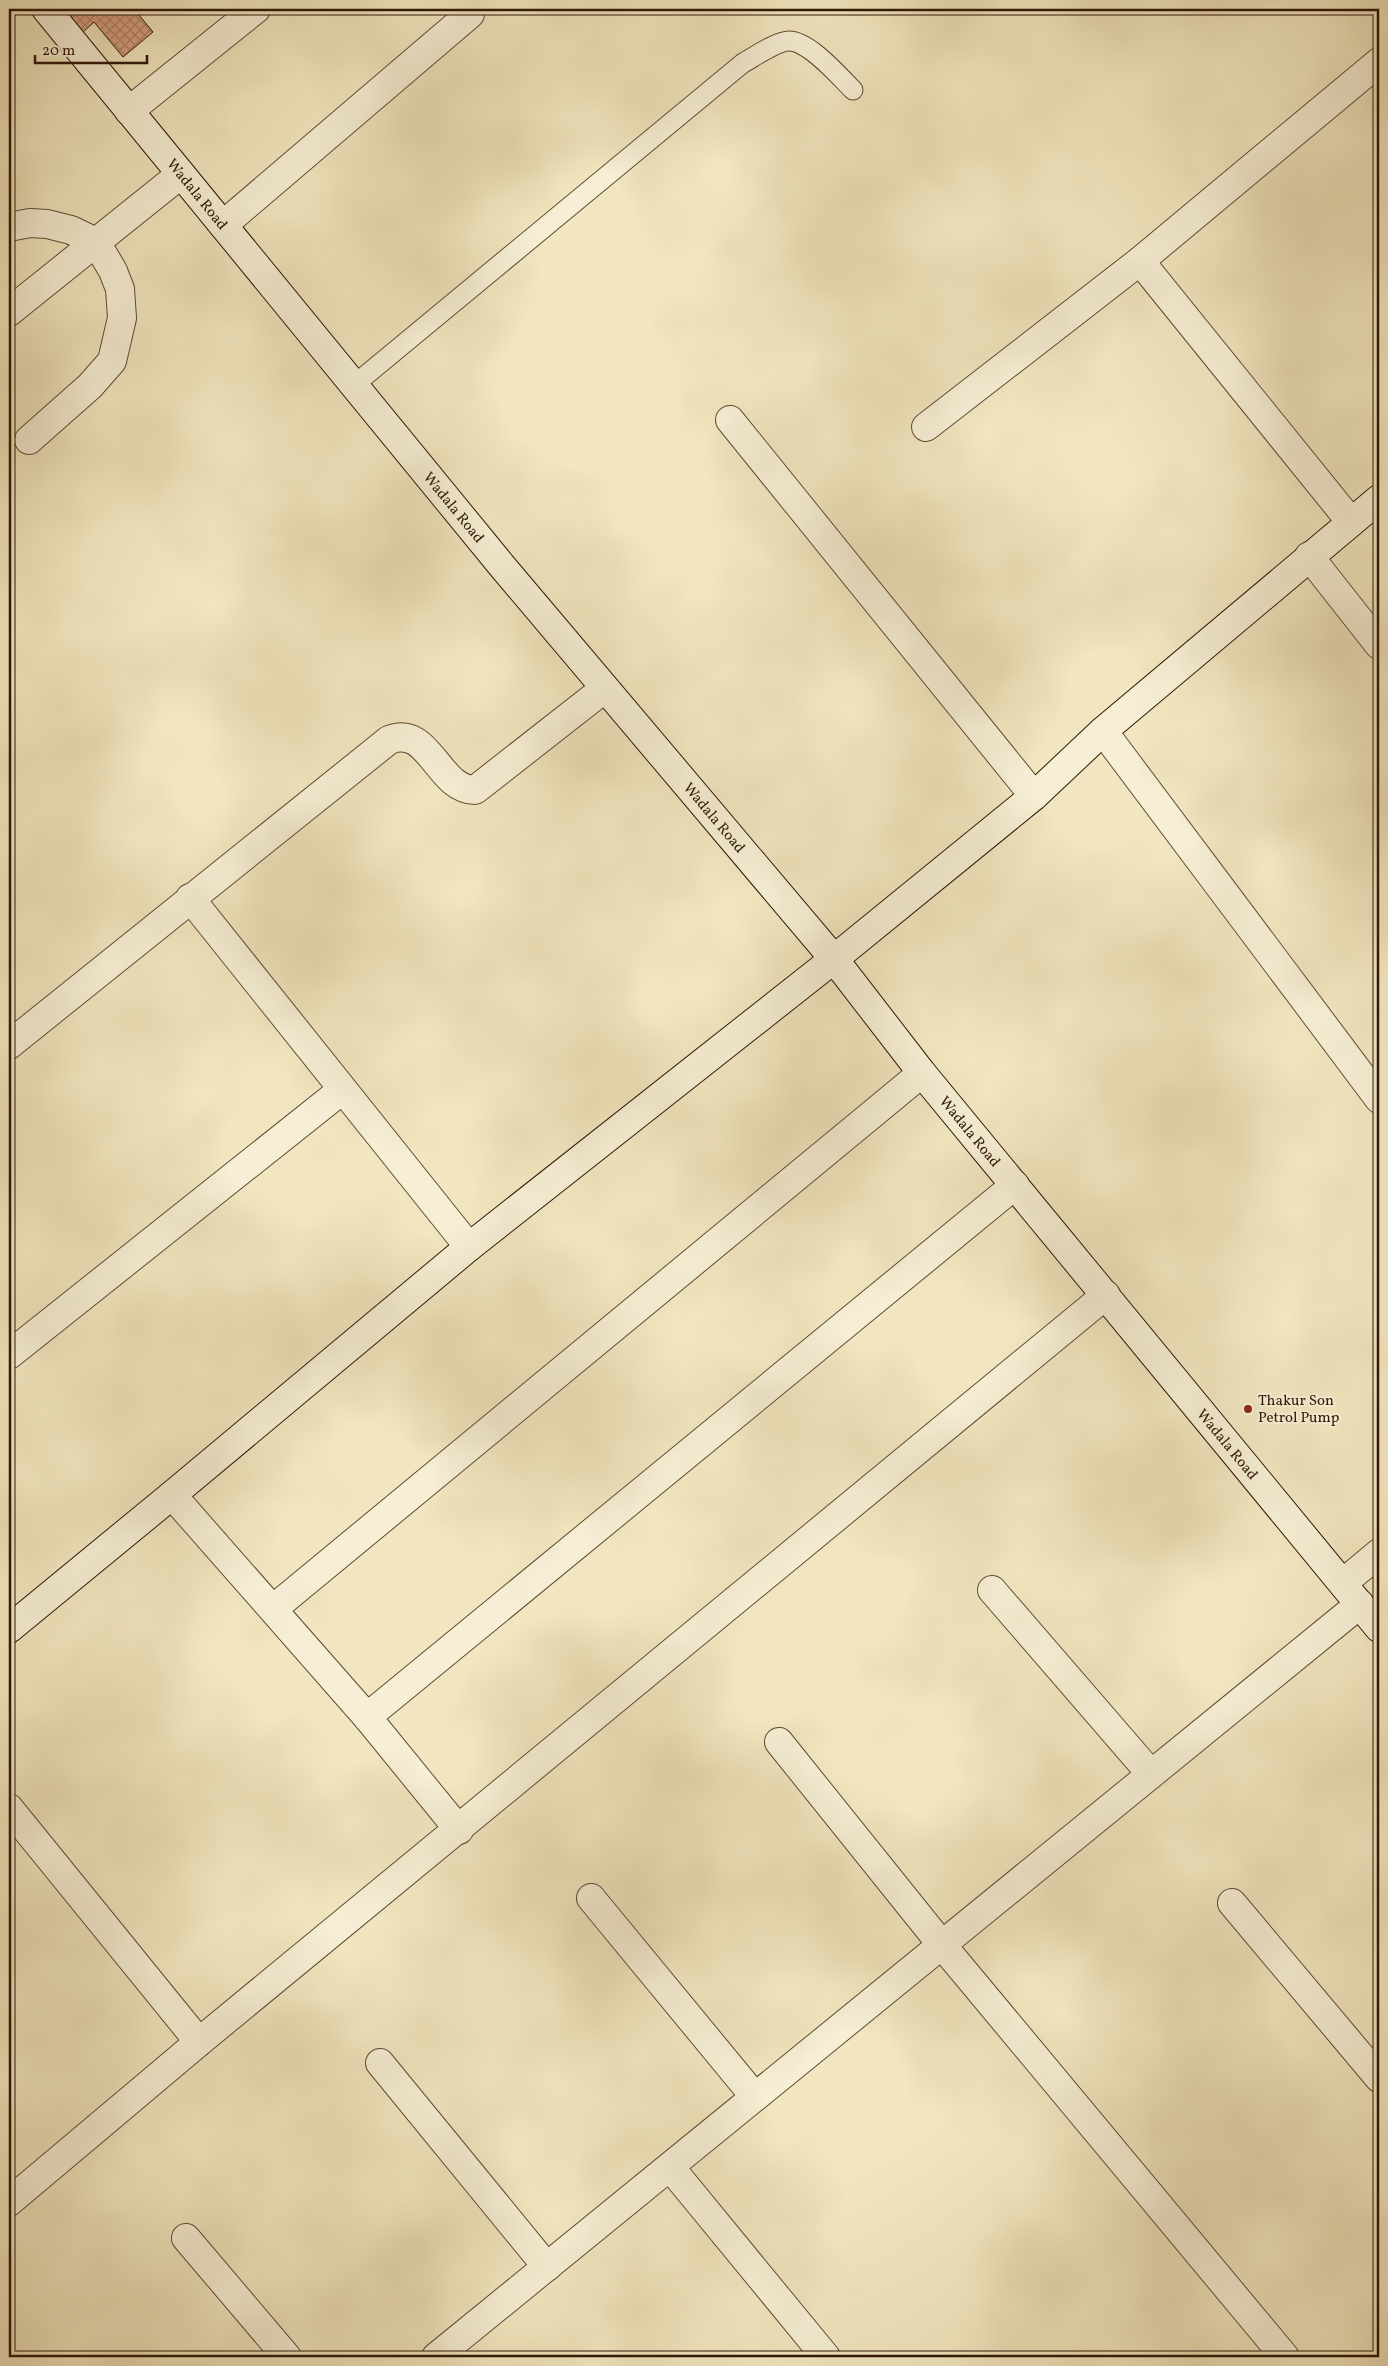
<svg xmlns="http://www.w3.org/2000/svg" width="1388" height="2366" font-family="Vollkorn,serif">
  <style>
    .building { fill: url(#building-cross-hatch); stroke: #2f1707 }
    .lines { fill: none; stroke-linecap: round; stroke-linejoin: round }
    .lane-casing { stroke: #604b35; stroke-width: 21 }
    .street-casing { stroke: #604b35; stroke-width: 30 }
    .secondary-casing { stroke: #2f1707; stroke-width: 30 }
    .lane { stroke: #f6efd5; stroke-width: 19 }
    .street { stroke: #f6efd5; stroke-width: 28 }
    .secondary { stroke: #f6efd5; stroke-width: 28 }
    .poi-dot { fill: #8f2418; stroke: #f6efd5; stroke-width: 2 }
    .labels { text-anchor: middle; stroke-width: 4; stroke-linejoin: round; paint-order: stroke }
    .street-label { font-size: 15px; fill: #2f1707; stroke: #f6efd5 }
    .poi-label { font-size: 15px; fill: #2f1707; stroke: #f6efd5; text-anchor: start }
  </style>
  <defs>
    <pattern id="building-cross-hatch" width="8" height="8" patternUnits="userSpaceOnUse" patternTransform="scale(1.25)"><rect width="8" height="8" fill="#d6a081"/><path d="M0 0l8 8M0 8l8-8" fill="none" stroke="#ae8168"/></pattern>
  </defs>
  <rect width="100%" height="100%" fill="#f1e6bf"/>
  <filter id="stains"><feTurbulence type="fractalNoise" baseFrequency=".004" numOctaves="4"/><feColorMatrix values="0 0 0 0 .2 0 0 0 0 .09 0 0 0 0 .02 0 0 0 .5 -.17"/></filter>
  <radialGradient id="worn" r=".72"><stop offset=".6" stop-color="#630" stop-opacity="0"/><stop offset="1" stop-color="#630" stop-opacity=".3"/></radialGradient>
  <polygon class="building" points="63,9 134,9 153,32 123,57 94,22 83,32"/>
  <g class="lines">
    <defs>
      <path id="lane" d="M354,385L743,63C754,57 777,41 789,41C809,41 839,76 853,90"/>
      <g id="street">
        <polyline points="129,111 256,9"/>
        <polyline points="223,225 470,14"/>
        <polyline points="9,227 30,223 47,224 71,230 96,242 113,271 120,289 122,318 112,361 90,386 29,440"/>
        <polyline points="1140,261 1351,522"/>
        <polyline points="9,312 181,174"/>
        <polyline points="730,420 1034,796"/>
        <polyline points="926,427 1140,261 1379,62"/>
        <polyline points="1309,556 1379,645"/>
        <polyline points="1103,731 1379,1099"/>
        <polyline points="190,898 469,1247"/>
        <path d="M9,1045L389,740C429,723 438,790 475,790L604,689"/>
        <polyline points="9,1355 342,1090"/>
        <polyline points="172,1495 367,1717 459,1830"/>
        <polyline points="1343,1583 1379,1553"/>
        <polyline points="992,1590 1151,1774"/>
        <polyline points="273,1609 922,1073"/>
        <polyline points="367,1717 1015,1185"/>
        <polyline points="779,1742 942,1945 1285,2357"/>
        <polyline points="9,1808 199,2042"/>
        <polyline points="591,1898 755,2097"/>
        <polyline points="1232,1903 1379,2078"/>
        <polyline points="380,2063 547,2267"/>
        <polyline points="670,2167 826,2357"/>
        <polyline points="9,2202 199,2042 1106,1295"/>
        <polyline points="186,2238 287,2357"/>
        <polyline points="436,2357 1360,1604"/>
      </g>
      <g id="secondary">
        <path id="s1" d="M46,9L502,566L834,959L922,1073L1379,1628"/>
        <polyline points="9,1629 172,1495 469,1247 834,959 1034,796 1103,731 1379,499"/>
      </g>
    </defs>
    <use href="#lane" class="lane-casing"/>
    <use href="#street" class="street-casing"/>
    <use href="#secondary" class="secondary-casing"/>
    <use href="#lane" class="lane"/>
    <use href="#street" class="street"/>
    <use href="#secondary" class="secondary"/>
  </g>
  <circle class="poi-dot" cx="1248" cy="1409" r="5"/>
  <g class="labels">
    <g class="street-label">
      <text dy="5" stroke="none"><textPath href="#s1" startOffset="239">Wadala Road</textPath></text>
      <text dy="5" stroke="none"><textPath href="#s1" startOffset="644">Wadala Road</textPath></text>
      <text dy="5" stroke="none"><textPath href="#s1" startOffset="1049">Wadala Road</textPath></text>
      <text dy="5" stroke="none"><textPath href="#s1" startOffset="1454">Wadala Road</textPath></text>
      <text dy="5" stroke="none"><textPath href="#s1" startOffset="1859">Wadala Road</textPath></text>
    </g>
    <g class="poi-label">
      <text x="1258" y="1405">Thakur Son<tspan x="1258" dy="17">Petrol Pump</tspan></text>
    </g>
  </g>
  <rect width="1388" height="2366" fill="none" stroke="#f1e6bf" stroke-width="30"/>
  <rect x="10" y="10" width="1368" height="2346" fill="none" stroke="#2f1707" stroke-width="2.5"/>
  <rect x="15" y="15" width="1358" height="2336" fill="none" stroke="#2f1707"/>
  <path d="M35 55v8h112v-8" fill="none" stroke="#2f1707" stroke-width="2.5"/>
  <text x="42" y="55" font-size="15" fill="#2f1707" stroke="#f6efd5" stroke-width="4" paint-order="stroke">20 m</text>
  <rect width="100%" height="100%" filter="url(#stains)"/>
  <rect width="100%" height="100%" fill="url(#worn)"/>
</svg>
